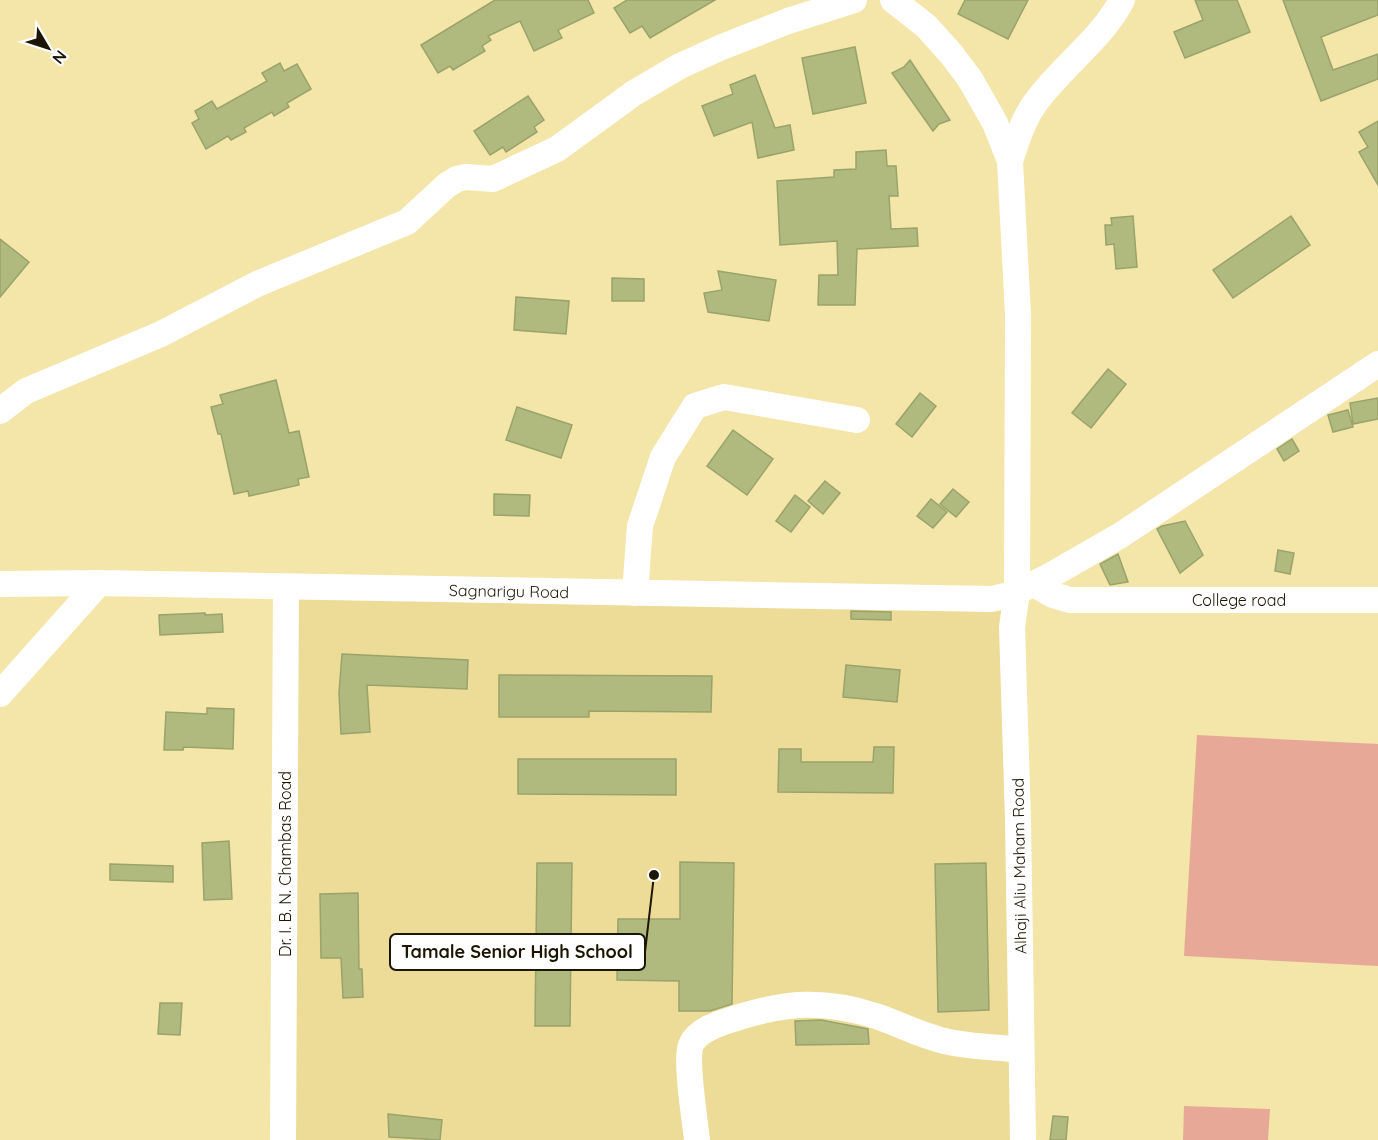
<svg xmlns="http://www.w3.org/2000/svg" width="1378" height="1140" font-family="Quicksand,sans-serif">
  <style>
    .built { fill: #eddc97 }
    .green { fill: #e7a897 }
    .building { fill: #b0ba7f; stroke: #9aa36a; stroke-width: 1.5 }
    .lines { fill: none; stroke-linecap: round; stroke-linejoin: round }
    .minor { stroke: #fff; stroke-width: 26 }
    .labels { text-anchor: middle; stroke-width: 5; stroke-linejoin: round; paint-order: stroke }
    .street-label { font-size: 16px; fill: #1b1501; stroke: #fff }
    .leader { fill: none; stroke: #1b1501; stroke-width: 2 }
    .callout-dot { fill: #1b1501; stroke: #fff; stroke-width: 2 }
    .callout { fill: #fff; stroke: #1b1501; stroke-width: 2 }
    .callout-label { font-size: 18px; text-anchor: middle; font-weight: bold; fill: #1b1501 }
  </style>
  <rect width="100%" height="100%" fill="#f4e5a8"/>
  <polygon class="built" points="298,599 1008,611 1015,1140 293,1140"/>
  <g class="green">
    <polygon points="1197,735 1378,744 1378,966 1184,956"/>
    <polygon points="1184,1106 1270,1109 1268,1140 1183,1140"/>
  </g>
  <g class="building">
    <polygon points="495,0 588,0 594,13 558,30 562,38 534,51 520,21 488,36 491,40 482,46 485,51 453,70 450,66 438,73 421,45"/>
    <polygon points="627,0 715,0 650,38 642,26 630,33 614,8"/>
    <polygon points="965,0 1028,0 1008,39 958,14"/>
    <polygon points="1195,0 1237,0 1250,32 1185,58 1174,32 1203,20"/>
    <polygon points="1283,0 1378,0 1378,15 1321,37 1333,70 1378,54 1378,79 1321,101"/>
    <polygon points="855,47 866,103 813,114 802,58"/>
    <polygon points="910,60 950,120 939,124 933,131 892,73 904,67"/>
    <polygon points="280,63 284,71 297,64 311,89 287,103 289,107 274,116 272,112 244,128 246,132 231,140 228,136 206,149 192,123 199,119 195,111 212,101 217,109 267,81 262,73"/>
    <polygon points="755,75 775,128 790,125 794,150 758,158 752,122 714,136 702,106 733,94 730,85"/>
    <polygon points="528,96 544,120 534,127 537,132 506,152 503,147 490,155 474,131"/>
    <polygon points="1378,121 1378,185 1359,152 1368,147 1359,132"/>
    <polygon points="886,150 887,166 896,166 898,196 889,196 891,229 917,228 918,246 857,249 855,305 818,305 819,275 838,275 837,241 780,245 777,181 834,177 834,170 856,169 856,152"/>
    <polygon points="1133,216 1137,267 1116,269 1114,244 1106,245 1105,225 1112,225 1111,218"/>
    <polygon points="1291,216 1310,245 1233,298 1213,270"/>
    <polygon points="0,239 29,262 0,297"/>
    <polygon points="718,271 776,280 769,321 708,312 704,293 722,290"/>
    <polygon points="612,278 644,279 644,301 612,301"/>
    <polygon points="516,297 569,301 566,334 514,330"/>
    <polygon points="1108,369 1126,384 1091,428 1072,413"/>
    <polygon points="276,380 289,433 299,431 309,477 298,479 299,485 249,496 248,491 234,494 221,434 218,434 211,407 223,404 220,395"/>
    <polygon points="920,393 936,406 912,437 896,424"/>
    <polygon points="1378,398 1378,419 1353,424 1350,403"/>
    <polygon points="517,407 572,425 561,458 506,440"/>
    <polygon points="1348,410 1353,427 1333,432 1328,415"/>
    <polygon points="733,430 773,459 747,495 707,466"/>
    <polygon points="1292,439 1299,451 1284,461 1277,449"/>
    <polygon points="825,481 840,493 823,514 808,501"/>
    <polygon points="953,489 969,502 956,517 940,504"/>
    <polygon points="494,494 530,495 529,516 494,515"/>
    <polygon points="795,495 810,507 791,532 776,521"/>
    <polygon points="931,499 947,512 933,528 917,516"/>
    <polygon points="1185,521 1203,555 1180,573 1157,529 1162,526"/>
    <polygon points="1278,550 1294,553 1290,574 1275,571"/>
    <polygon points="1118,554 1128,582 1110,585 1100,564"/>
    <polygon points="851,611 891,612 891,620 851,619"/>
    <polygon points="205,613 205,615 222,614 223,632 160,635 159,615"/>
    <polygon points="342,654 468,660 467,689 367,685 370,732 341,734 339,693"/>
    <polygon points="846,665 900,670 897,702 843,697"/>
    <polygon points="499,675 712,676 711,712 589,711 589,717 499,717"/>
    <polygon points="207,708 234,709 233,749 184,747 183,750 164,750 166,712 207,714"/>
    <polygon points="874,747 894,747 893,793 778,792 779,749 801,749 801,762 873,762"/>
    <polygon points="518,759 676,759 676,795 518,794"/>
    <polygon points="229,841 232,899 204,900 202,843"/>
    <polygon points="680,862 734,863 732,1004 710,1011 679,1011 679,981 617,980 618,919 680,919"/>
    <polygon points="537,863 572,863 570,1026 535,1026"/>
    <polygon points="986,863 989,1010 938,1012 935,864"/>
    <polygon points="110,864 173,866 173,882 110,880"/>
    <polygon points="358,893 359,969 362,969 363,997 343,998 341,958 321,958 320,894"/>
    <polygon points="160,1003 182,1003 180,1035 158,1034"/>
    <polygon points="821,1020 868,1029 869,1044 796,1045 795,1021"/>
    <polygon points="388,1114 442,1120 440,1140 389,1137"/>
    <polygon points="1053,1116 1068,1117 1066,1140 1050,1140"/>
  </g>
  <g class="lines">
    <g class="minor">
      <polyline points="893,0 926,26 952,55 970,79 995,123 1010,161 1018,315 1017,592 1012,627 1018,820 1023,1140"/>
      <path d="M1010,161C1017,141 1023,119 1036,102C1062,66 1101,40 1122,0"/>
      <polyline points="0,411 26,391 161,334 257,284 407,222 447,185 457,179 466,177 493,179 557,149 634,93 680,66 722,47 788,21 854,0"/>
      <polyline points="0,584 99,583 992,599 1012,594 1046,578 1121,535 1378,364"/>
      <polyline points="1034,584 1053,595 1070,600 1378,600"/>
      <polyline points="635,593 640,526 663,457 695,406 724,397 857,420"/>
      <polyline points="0,694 99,583"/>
      <polyline points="283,1140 286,587"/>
      <path d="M697,1140C695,1120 685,1060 691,1045C697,1030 720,1023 733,1019C785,1002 824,999 876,1016C900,1024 923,1037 949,1042C972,1047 997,1047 1021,1050"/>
    </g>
  </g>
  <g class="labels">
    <g class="street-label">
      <text transform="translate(509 591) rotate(1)" y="6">Sagnarigu Road</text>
      <text x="1239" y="606">College road</text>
      <text transform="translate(285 864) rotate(-90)" y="6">Dr. I. B. N. Chambas Road</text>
      <text transform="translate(1019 866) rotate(-91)" y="6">Alhaji Aliu Maham Road</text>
    </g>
  </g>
  <path class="leader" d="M654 875L645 952"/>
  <circle class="callout-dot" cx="654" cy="875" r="6"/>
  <rect class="callout" x="390" y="934" width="255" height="36" rx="6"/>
  <g class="callout-label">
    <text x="517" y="958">Tamale Senior High School</text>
  </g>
  <g transform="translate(48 48) rotate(129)" stroke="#ffffff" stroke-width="4.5" paint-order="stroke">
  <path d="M0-4.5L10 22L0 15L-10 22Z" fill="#1b1501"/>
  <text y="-9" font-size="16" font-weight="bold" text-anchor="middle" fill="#1b1501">N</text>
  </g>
</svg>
